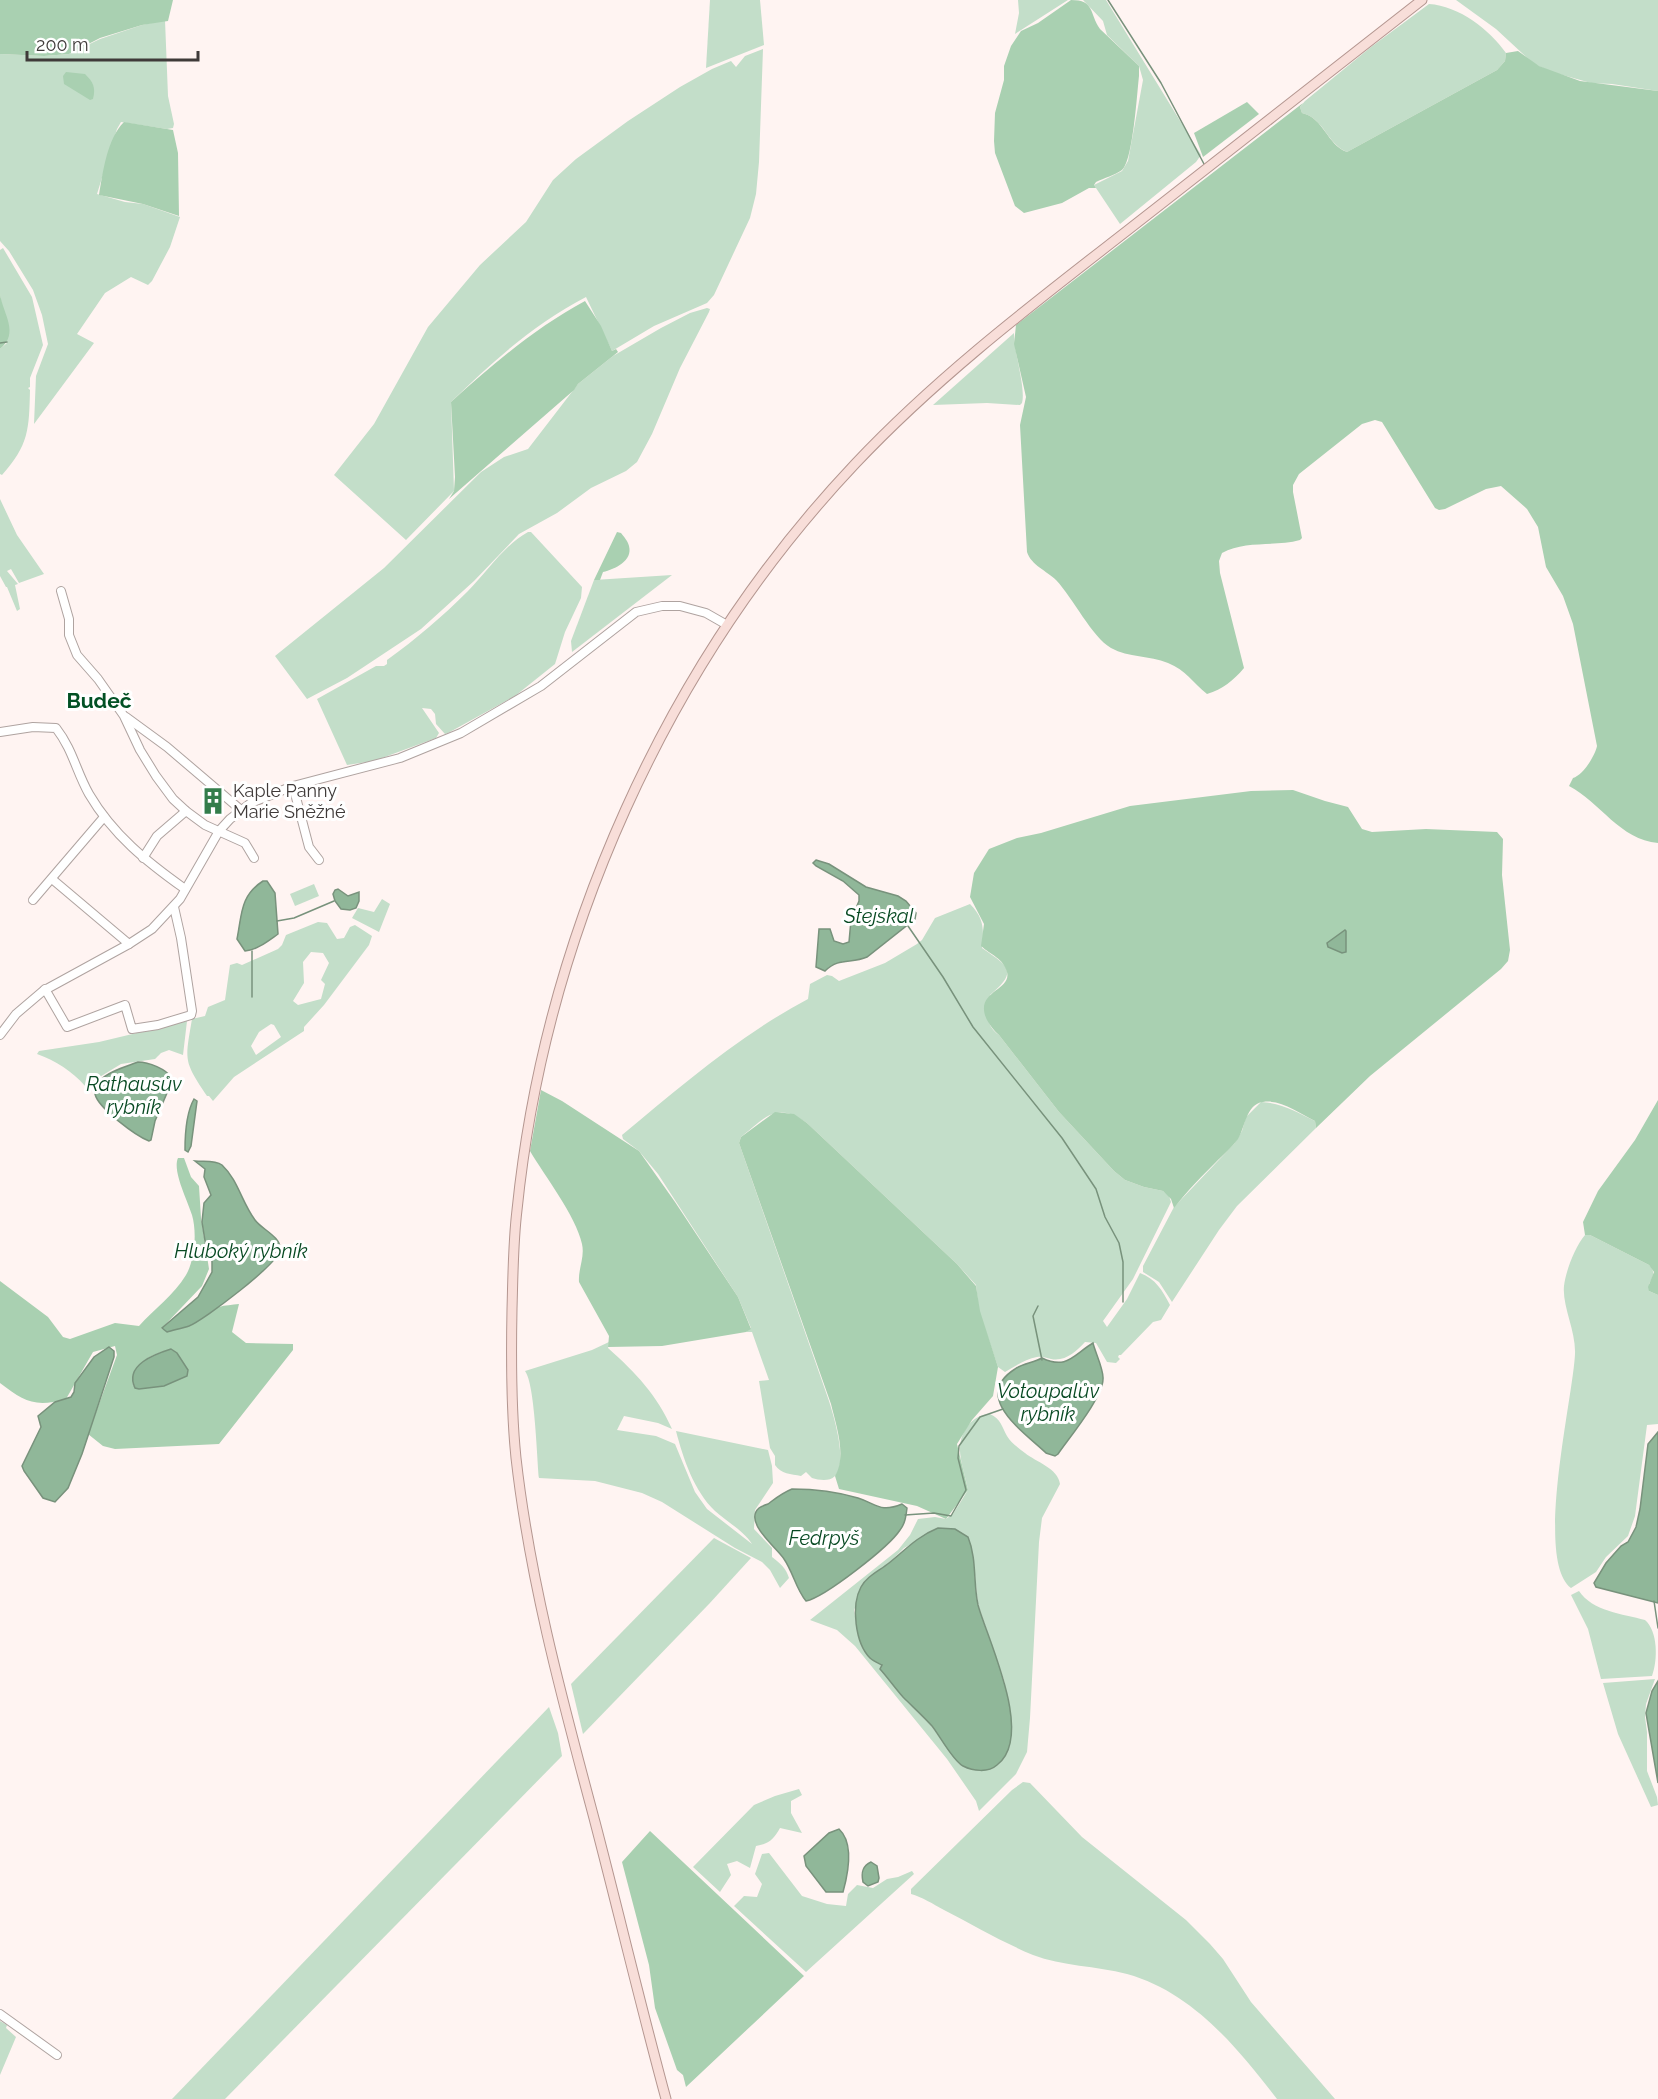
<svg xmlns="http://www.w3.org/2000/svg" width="1658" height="2099" font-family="Raleway,sans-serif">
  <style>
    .green { fill: #c3dec9; fill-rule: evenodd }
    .forest { fill: #a9d0b1; fill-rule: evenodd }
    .water { fill: #90b799; stroke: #78927c; stroke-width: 1.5 }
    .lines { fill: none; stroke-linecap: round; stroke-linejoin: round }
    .stream { stroke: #78927c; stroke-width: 1.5 }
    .minor-casing { stroke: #afa3a0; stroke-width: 10 }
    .major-casing { stroke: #b49690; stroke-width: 11 }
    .minor { stroke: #fff; stroke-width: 8 }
    .major { stroke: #f8ded9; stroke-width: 9 }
    .labels { text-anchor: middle; stroke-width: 6; stroke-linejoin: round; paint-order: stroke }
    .poi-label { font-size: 18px; fill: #3f3a39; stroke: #fff; text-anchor: start }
    .water-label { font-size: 20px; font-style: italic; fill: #084a23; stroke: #fff }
    .quarter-label { font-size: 21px; font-weight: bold; fill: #025125; stroke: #fff }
  </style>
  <rect width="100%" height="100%" fill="#fff4f2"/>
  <g class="green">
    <polygon points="710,0 760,0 764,45 706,68"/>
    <polygon points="1018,0 1068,0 1015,34 1019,13"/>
    <polygon points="1083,0 1106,0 1201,155 1196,162 1120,224 1094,185 1122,171 1128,161 1143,80 1139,66 1107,35 1103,21"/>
    <polygon points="1456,0 1658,0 1658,91 1612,84 1591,83 1552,72 1534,64 1496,29"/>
    <path d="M1429,4C1459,6 1489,29 1506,53L1505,61L1497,70L1347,152C1327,144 1324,118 1302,113L1300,107L1305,101L1371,47Z"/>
    <polygon points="165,20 168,96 174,124 173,128 167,129 121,122 117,129 97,194 125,202 143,204 180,217 170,247 152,281 148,285 131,277 105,293 77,334 94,343 34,424 36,376 48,344 42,315 33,290 9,251 0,241 0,54 44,56 69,54 100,39 142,25"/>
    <path d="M763,49L759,162L756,194L750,218L714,295L707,303L654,326L612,351L586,297C534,324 492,362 451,402L454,491L406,540L334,475L374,424L428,327L480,265L526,222L553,180L576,159L628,121L680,87L712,69L731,61L736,67L745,56Z"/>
    <path d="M3,248L32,297L43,345L30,378V387L28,388L30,390C29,429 29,445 2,475L0,474V349L7,343L0,294V250Z"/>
    <polygon points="707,308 710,309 709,312 680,368 652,434 637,462 626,471 591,488 557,513 519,534 474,581 421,629 347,678 307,699 275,656 384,568 481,472 504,457 528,449 578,384 613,356 661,328 690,313"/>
    <path d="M1014,333C1014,353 1026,388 1022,403L1020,405L987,403L933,405Z"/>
    <polygon points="0,499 17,535 44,574 19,583 11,569 7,571 18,584 15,585 20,609 17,611 7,587 6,587 0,576"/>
    <path d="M528,532H531L582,587L581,598L565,632L555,664L515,696L448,733L445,734L436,724L435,714L431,709L422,708L439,733L436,738L374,761L347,765L317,699L376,666H384L387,664V660C416,639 443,616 468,591C487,572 504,545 528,532Z"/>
    <polygon points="672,575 572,652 571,641 594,580"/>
    <polygon points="314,884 319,896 295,906 290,894"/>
    <polygon points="382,899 390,904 379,932 352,918 358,908 374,912"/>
    <path d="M970,904C984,918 984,929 982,948C1008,966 1019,971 990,995C988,1011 984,1025 999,1035L1059,1112L1114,1171L1125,1180L1144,1187L1163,1191L1169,1196L1171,1202L1133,1279L1103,1321L1107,1327L1127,1299L1140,1273C1156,1279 1162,1290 1170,1305L1161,1320L1153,1322L1121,1355H1119L1118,1357L1120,1359L1116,1363L1107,1362L1096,1343L1085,1342C1077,1351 1065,1362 1051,1359C1046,1358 1042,1356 1037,1357C1026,1359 1015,1366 1005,1372L998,1367L979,1311L976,1285L957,1264L807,1123C776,1101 766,1117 741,1137L739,1143L829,1401C834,1417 848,1463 835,1476C829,1482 819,1480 812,1478L806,1472L801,1476C791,1474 781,1474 775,1465V1456L770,1448L759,1381L769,1380L752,1332H746L751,1328L738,1297L658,1174L639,1151L623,1139L622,1135C681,1086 740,1035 808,999L810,984L827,975L832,976L839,981L885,963L917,944L922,940L935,918Z"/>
    <path d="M318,922L327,923L337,939L344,938L350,927L355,925L372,936L369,945L324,1005L304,1027V1031L234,1077L213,1101L209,1096H207C183,1060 185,1061 192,1019L205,1016L208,1007L225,1000L230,965L237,963L242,965L278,949L282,945L286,935ZM311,952L323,953L329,963L321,980L325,984L321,999L298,1005L293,1001L304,983L303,962ZM271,1024L274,1025L281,1037L256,1055L251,1046L259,1032Z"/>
    <path d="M187,1021L183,1055L169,1050L161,1053L155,1059L121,1064L85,1086C72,1071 56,1061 37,1054L39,1051L99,1042Z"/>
    <path d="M1261,1102C1282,1103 1297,1112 1315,1121L1316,1128L1237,1206L1219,1230L1172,1302L1159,1282L1143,1272V1266L1174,1207L1234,1144L1242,1131L1246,1117Z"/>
    <path d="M1585,1235H1590L1649,1265C1656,1272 1653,1277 1649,1284V1291L1658,1295V1424L1647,1425L1635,1516L1628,1536L1606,1557L1596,1572L1571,1588C1534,1559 1573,1399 1575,1354C1576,1331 1562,1306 1564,1286C1566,1270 1575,1247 1585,1235Z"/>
    <path d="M609,1342L608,1348C636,1373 657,1395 672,1429L658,1423L624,1416L617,1430L656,1436L675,1444L695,1492L707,1509L752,1544C744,1531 727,1522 715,1511C694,1491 683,1458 676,1431L768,1450L772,1466L773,1483L755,1510L754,1529L772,1548V1557C780,1563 786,1568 789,1578L780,1588L770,1570L762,1562L735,1548L662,1502L642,1493L595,1481L539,1478C537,1459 535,1384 525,1371L592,1350Z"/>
    <path d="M990,1414C1001,1419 1002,1427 1007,1436C1011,1443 1019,1448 1025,1453C1036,1462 1058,1468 1060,1484L1042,1518L1039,1542L1030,1718L1027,1752L1016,1774L979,1811L976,1801L947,1759L855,1646L837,1630L810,1620L898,1550L910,1535L918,1519L935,1517L946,1519L953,1514L968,1490C966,1478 959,1458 960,1447C961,1431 973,1414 990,1414ZM942,1528L968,1537L973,1555L978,1604L1004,1680L1011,1722L1010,1745L1005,1756L1002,1761L977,1770L959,1764L930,1724L902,1695L882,1665L858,1636L854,1610L868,1579L889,1563L904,1548Z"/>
    <polygon points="714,1538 751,1558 709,1604 583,1734 571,1684"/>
    <path d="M1579,1591C1592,1611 1623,1614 1645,1620C1658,1631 1658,1660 1652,1676L1601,1679L1588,1629L1571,1595Z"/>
    <polygon points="1655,1679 1646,1704 1645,1717 1647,1732 1647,1771 1657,1797 1658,1805 1651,1807 1618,1734 1603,1683"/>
    <polygon points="549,1707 558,1733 562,1756 225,2099 172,2099"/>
    <path d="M1023,1782L1030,1783L1082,1837L1186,1920L1210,1944L1223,1959L1251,2002L1335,2099H1277C1237,2047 1192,1992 1127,1974C1096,1966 1062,1966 1033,1955C1002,1942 973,1925 944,1910C933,1904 922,1897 911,1894V1889L1012,1790Z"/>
    <path d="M799,1789L802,1795L791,1801V1813L802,1833L780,1828C774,1839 769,1844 756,1846L750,1868L737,1861L727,1864L731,1875L720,1892L693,1867L754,1805L775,1796Z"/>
    <polygon points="769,1853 802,1896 827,1904 846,1906 848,1894 857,1885 873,1888 887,1879 898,1877 912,1871 914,1874 806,1972 734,1906 744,1896 757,1897 762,1884 755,1874 762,1854"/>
    <polygon points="0,2021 7,2025 6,2028 16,2037 0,2075"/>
  </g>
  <g class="forest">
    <polygon points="0,0 173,0 168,21 142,25 100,38 69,54 44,56 0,54"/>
    <path d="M1071,0C1095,0 1089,13 1100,29L1139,66V76C1137,94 1133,161 1122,170C1115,175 1104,178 1096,182L1094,185L1096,188H1089L1062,203L1024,213L1015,206L995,153L994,141L995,113L1004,80V66L1011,46L1021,31L1038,23Z"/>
    <path d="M1518,51L1539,66L1580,81L1658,91V843C1620,840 1600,802 1569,786L1573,778C1583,775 1595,756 1597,746L1573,624L1563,596L1546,567L1538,527L1527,509L1501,486L1486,489L1445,509L1439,510L1435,508L1382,422L1375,420L1362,424L1299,474L1293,485V492L1302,538L1300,540C1275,547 1245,540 1222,553L1219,561L1220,573L1244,668C1233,681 1223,689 1207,694C1193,683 1186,670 1168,663C1149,655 1129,658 1111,648C1092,637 1073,598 1056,580C1047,571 1031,565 1027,552L1020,425L1026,397L1014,344L1016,325L1303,103L1300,107L1302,113C1324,118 1327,145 1347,152L1497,70L1505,61L1506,53Z"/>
    <path d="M66,72L85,74C93,82 96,87 93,99L90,100L64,84L63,76Z"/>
    <polygon points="1247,102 1259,114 1203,157 1194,133"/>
    <path d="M124,122L173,130L178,153L179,216L143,204L99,195C103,172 107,139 124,122Z"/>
    <path d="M0,294C3,314 20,333 0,349Z"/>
    <path d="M585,301L601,326L612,351L616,349L618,352L578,384L574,390L449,499L454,491L455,477L451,402C493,364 535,328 585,301Z"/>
    <path d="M617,532L621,533C624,537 628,541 629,546C633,561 615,569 603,572L600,580H608H594Z"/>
    <path d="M1293,790L1325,801L1348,807L1362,829L1372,832L1426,829L1497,832L1503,839L1502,875L1510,950L1508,961L1501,969L1370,1076L1316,1128L1315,1121C1299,1113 1281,1099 1263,1102C1246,1104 1245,1128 1238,1139C1232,1147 1225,1153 1218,1160C1203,1175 1187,1191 1174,1208L1171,1199L1163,1191L1144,1187L1125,1180L1114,1171L1059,1112L999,1035C994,1031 990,1025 987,1020C973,991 1012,991 1007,972C1003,958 991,955 981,946L984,924L970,897L974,873L989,849L1017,838L1041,833L1130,806L1251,791Z"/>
    <path d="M541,1090L562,1101L639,1151L675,1202L738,1297L751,1329L746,1332L662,1346L608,1347L609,1336L579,1282C578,1269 585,1257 582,1244C576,1216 544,1175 530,1151Z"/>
    <polygon points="1658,1100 1658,1295 1649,1291 1648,1287 1654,1272 1649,1265 1590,1235 1585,1235 1583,1222 1598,1191 1635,1140"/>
    <path d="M775,1112L794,1114L807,1123L957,1264L976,1286L980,1311L998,1367L993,1396L972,1420L957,1444L968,1490L946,1519L917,1506L839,1489L835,1476C847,1456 836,1425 831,1404L739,1143L741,1137Z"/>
    <path d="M178,1158H184L191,1177L199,1186L201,1218L209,1269L202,1286L161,1329C187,1333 197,1317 219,1307C225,1305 232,1305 239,1304L232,1332L246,1343L293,1344V1350L219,1444L115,1449L103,1446L88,1434L117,1355L115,1346L93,1352L66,1399C34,1408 24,1401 0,1383V1281L48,1317L63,1337L70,1339L115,1323L139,1326C154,1309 174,1295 186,1275C195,1260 197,1232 192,1215C188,1201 172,1171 178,1158ZM171,1349L177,1353L188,1370L187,1376L133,1386C131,1362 153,1354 171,1349Z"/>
    <polygon points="650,1831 804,1976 686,2087 683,2075 677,2070 655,2008 649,1965 622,1862"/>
  </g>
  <g class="water">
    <path d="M816,860L829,864L866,887L898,896L906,901L916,913L915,919L867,957C851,964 839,957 825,971L816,967L819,929H830L834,941L843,944L849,942L851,920L859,901V895L843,881L816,866L813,863Z"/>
    <path d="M263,881H267L275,893L278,934C268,941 257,950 245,951L237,939C242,914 240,896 263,881Z"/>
    <polygon points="338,889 348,896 359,892 359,901 356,908 350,910 341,909 335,901 333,894 335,890"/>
    <polygon points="1345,930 1346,931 1346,952 1342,953 1328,947 1327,943"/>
    <path d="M138,1062C149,1062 166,1069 172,1078L170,1086L155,1121L151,1140L149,1141C136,1136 98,1108 95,1094C95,1090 98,1084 100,1081C106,1072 128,1066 138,1062Z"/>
    <path d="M194,1099L197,1101L191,1146L188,1152L185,1150C185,1134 186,1113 194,1099Z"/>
    <path d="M195,1161C204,1162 215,1160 222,1165C238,1180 242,1203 255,1220C261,1229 282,1237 280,1250C278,1264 204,1320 189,1326C183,1328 174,1330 167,1332L162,1328L198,1297L212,1272V1261L207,1253L202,1222L204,1203L211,1195L204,1177L205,1169Z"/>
    <path d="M1093,1343C1095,1352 1104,1370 1103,1379C1103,1397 1069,1438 1058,1454L1055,1456L1046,1453C1024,1432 971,1397 1015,1369C1023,1363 1033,1363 1042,1358C1067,1370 1073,1355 1093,1343Z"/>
    <polygon points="109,1347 114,1351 114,1357 82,1454 68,1488 55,1502 43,1498 24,1471 22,1466 41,1427 38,1416 55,1402 71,1397 74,1392 75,1383 94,1357"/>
    <path d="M171,1349L177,1353L188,1370L187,1376L164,1386L139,1389L135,1388C124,1365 155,1354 171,1349Z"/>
    <polygon points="1658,1432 1658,1603 1596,1587 1594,1583 1606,1563 1621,1546 1628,1542 1636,1527 1640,1509 1648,1444"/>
    <path d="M792,1489C812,1489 838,1492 858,1498C877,1504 880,1513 902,1504L907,1508C906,1516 905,1524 900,1530C889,1547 825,1597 806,1601C796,1589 793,1572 784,1559C777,1548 743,1522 759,1508C762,1506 765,1505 768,1504C776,1498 782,1493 792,1489Z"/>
    <path d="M938,1528L955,1529L968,1537C977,1559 973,1582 978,1605C988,1641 1035,1736 997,1765C988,1773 973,1771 963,1766C953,1761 940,1736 932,1726C923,1716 913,1707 903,1697C895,1688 888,1678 880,1669L882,1665C878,1663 873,1661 870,1658C855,1643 851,1605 861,1587C867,1576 879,1571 889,1563C905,1550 918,1536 938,1528Z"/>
    <polygon points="1658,1681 1658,1783 1646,1713 1652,1691"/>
    <path d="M839,1829C854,1843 848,1874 843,1892H826L806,1866L804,1856L829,1833Z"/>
    <path d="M871,1862L877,1866L879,1878L878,1882L868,1886L863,1882C861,1873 862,1866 871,1862Z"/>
  </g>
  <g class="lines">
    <g class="stream">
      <polyline points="1108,0 1161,83 1204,164"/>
      <polyline points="0,343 7,342"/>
      <polyline points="277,921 294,918 334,901"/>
      <polyline points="908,926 943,977 973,1027 1062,1138 1096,1189 1105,1217 1119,1243 1123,1262 1123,1302"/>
      <polyline points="252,951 252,997"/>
      <polyline points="1038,1306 1033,1316 1042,1360"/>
      <polyline points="905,1515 934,1513 951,1516 966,1490 958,1458 959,1446 980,1417 1003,1409"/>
      <polyline points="1654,1601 1658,1628"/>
    </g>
    <defs>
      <g id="minor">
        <polyline points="61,591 69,619 69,635 77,655 98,679 124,716 140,750 156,776 173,799 186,811 205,825 245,843 254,858"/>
        <polyline points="126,717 167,747 241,810"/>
        <path d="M0,732L33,727L56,728C73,750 76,771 89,794C113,835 147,862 185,889"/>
        <polyline points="293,786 309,847 319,860"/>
        <polyline points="143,858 157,836 186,811"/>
        <polyline points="52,879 129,944"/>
        <polyline points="33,900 104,817"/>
        <polyline points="45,989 67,1027 125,1005 132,1029 158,1025 191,1015 192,1011 181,938 174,907"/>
        <polyline points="0,1035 16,1014 43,991 129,944 152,929 180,899 219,831 230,819 251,803 293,786 400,758 461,733 541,686 636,612 662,606 680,606 706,613 727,625"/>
        <polyline points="0,2014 57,2055"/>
      </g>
      <path id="major" d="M666,2099C641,2007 619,1914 595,1822C563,1702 530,1582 516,1458C511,1409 511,1358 512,1309C513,1276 513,1243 517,1210C545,936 666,664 855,464C938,376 1033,304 1128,230C1226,153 1324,77 1422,0"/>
    </defs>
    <use href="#minor" class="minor-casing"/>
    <use href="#major" class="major-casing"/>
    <use href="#minor" class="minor"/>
    <use href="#major" class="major"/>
  </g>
  <defs>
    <symbol id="building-bare" viewBox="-9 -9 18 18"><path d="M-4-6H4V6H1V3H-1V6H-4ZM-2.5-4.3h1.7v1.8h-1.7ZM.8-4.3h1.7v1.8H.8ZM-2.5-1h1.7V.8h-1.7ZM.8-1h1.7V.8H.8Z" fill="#337d4b" stroke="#fff" stroke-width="2.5" paint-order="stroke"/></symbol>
  </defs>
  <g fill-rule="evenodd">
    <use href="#building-bare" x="194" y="782" width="38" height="38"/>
  </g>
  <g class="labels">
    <g class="poi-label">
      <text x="233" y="797">Kaple Panny<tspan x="233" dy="21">Marie Sněžné</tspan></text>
    </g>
    <g class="water-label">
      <text x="879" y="923">Stejskal</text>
      <text x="134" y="1091">Rathausův<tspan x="134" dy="23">rybník</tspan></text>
      <text x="241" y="1258">Hluboký rybník</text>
      <text x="1048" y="1398">Votoupalův<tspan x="1048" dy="23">rybník</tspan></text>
      <text x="824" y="1545">Fedrpyš</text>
    </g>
    <g class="quarter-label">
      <text x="99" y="708">Budeč</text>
    </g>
  </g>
  <path d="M27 51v9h171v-9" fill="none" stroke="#3f3a39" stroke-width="3"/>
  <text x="36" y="51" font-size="18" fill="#3f3a39" stroke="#ffffff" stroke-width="4.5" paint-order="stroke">200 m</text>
</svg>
